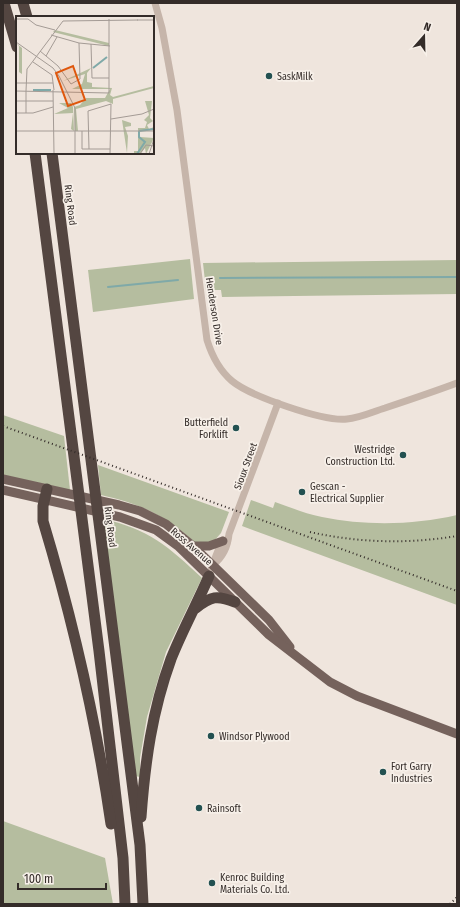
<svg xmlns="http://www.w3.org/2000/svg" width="460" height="907" font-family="'Fira Sans Condensed',sans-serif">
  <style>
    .green { fill: #b5bd9f }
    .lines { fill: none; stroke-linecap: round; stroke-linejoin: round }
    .stream { stroke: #7fa9a8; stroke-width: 2 }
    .minor { stroke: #c6b5aa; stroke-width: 7 }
    .major { stroke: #75625c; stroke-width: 9 }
    .highway { stroke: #544641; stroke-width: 11 }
    .rail { stroke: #342c29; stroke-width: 2; stroke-dasharray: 1 3; stroke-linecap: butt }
    .poi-dot { fill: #235151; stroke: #f7f0e9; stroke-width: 1.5 }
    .labels { text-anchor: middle; stroke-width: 3.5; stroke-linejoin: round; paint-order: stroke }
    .poi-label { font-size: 10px; fill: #342c29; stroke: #f7f0e9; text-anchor: start }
    .street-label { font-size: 10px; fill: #342c29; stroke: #f7f0e9 }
    .inset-river { fill: none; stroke: #7fa9a8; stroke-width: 2 }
    .inset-road { fill: none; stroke: #a49b95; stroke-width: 1 }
    .view { fill: #df570d; fill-opacity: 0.15; stroke: #df570d; stroke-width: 2 }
    .inset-edge { fill: none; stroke: #342c29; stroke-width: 2 }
  </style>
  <rect width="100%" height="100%" fill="#efe5dd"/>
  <g class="green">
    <polygon points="190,259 194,299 93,312 88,270"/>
    <polygon points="457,260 457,294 222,297 221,290 206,290 203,263"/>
    <polygon points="3,415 64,436 70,490 3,475"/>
    <path d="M98,465L229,512L221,533L214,541L197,544C164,515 144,505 101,495Z"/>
    <path d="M251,500L273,508L275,502C290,507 306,514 322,517C366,526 414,525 457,515V605L242,526Z"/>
    <path d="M102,519C148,528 169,547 202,578L166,652L147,717L140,758V777L135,776Z"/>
    <polygon points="3,821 105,858 113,904 3,904"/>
  </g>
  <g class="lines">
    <g class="stream">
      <polyline points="220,278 457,277"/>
      <polyline points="108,287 178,280"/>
    </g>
    <g class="minor">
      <path d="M155,3L162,28L177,110L207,340C212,356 219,370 232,381C250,396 324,422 347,419C360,418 372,412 385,408C409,400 433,392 457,383"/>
      <path d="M213,565C223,557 228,546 229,534L278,403"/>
      <path d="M209,576C214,563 216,552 223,540"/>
    </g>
    <g class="major">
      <polyline points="3,479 119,505 140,511 166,524 193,546 269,620 290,647"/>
      <polyline points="3,490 120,517 156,530 178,546 269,635 330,682 357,696 457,734"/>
      <polyline points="193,546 209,546 223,541"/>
    </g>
    <g class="highway">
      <polyline points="4,3 17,47"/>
      <polyline points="23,3 27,17"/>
      <polyline points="35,153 99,651 123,858 125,904"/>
      <polyline points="52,153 140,845 143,904"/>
      <path d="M47,489L43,506V521C73,621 96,720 111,824"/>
      <path d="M196,608C211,596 217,595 235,602"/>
      <path d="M141,817C145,762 152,711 171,659C182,631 197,604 209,576"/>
    </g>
    <g class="rail">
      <polyline points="3,426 457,591"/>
      <path d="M310,532C359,543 408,544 457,536"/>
      <polyline points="450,904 457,897"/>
    </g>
  </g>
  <g class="poi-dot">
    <circle cx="269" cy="76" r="4"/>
    <circle cx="236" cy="428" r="4"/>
    <circle cx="403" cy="455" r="4"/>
    <circle cx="302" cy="492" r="4"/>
    <circle cx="211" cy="736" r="4"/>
    <circle cx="383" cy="772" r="4"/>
    <circle cx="199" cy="808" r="4"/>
    <circle cx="212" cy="883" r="4"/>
  </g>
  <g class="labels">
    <g class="poi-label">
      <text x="277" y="80">SaskMilk</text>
      <text x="228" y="426" text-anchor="end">Butterfield<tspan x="228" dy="12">Forklift</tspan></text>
      <text x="395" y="453" text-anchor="end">Westridge<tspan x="395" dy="12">Construction Ltd.</tspan></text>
      <text x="310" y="490">Gescan -<tspan x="310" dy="12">Electrical Supplier</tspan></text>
      <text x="219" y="740">Windsor Plywood</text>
      <text x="391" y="770">Fort Garry<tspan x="391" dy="12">Industries</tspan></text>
      <text x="207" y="812">Rainsoft</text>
      <text x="220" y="881">Kenroc Building<tspan x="220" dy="12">Materials Co. Ltd.</tspan></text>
    </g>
    <g class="street-label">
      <text transform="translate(71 205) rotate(83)" y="4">Ring Road</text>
      <text transform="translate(215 311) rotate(81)" y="4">Henderson Drive</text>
      <text transform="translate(245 466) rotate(-70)" y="4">Sioux Street</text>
      <text transform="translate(111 527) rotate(83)" y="4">Ring Road</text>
      <text transform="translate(192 546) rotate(41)" y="4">Ross Avenue</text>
    </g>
  </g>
  <g transform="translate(16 16)">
    <rect width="138" height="138" fill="#efe5dd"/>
    <path d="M39,14L93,27V30L37,16ZM0,27L6,32V58L3,56V30ZM75,52L71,57V66L76,67V71L96,72L94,79L97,81L138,70V72L97,83V88L90,85L60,93L62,115H59L58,91L64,89L70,82H89L94,73H56L66,68L69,58L47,65ZM129,85H136L134,102L137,105L131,109L133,113L138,111V114L124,115V121L138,122L130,138L129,132L124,138H118V135H122V112H129L131,106L128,104L133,99ZM43,87H55L57,91L58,115L55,113L57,97L38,98L52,92ZM106,104L115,107V110L109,111L112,120L111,137Z" fill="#b5bd9f"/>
    <path class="inset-river" d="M77,52L91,41M17,74H35M123,115L138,113M121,138L129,126L123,121V115"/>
    <path class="inset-road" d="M0,3H12L20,9L39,14M121,4H138M35,19L63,27L94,30M0,26L37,52L43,60L59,92V138M75,28L76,62H93M24,35L42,50L55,68M30,40L41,21M17,46L36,59L38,74M0,67H37M55,68L64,63L63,27M37,74L38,138M0,75L93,77V3M10,75L11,53L47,5L122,4M0,85H37M0,97H17L37,91M10,97V75M95,103L126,98L138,93M0,115H138M66,115V133H94M73,133L72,95L95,88M94,138L95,88M124,138L130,129L138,130M133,138L138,123"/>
    <path class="view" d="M57,50L69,84L52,90L40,57Z"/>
    <rect width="138" height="138" class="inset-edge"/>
  </g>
  <rect width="460" height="907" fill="none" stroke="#342c29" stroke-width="8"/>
  <g transform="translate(424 36) rotate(20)" stroke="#f7f0e9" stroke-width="3" paint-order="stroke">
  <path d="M0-3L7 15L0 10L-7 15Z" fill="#342c29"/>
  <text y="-6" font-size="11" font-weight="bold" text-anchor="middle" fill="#342c29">N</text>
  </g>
  <path d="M18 883v6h88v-6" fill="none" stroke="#342c29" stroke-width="2"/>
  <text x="24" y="883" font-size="12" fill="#342c29" stroke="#f7f0e9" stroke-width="3" paint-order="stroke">100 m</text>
</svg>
